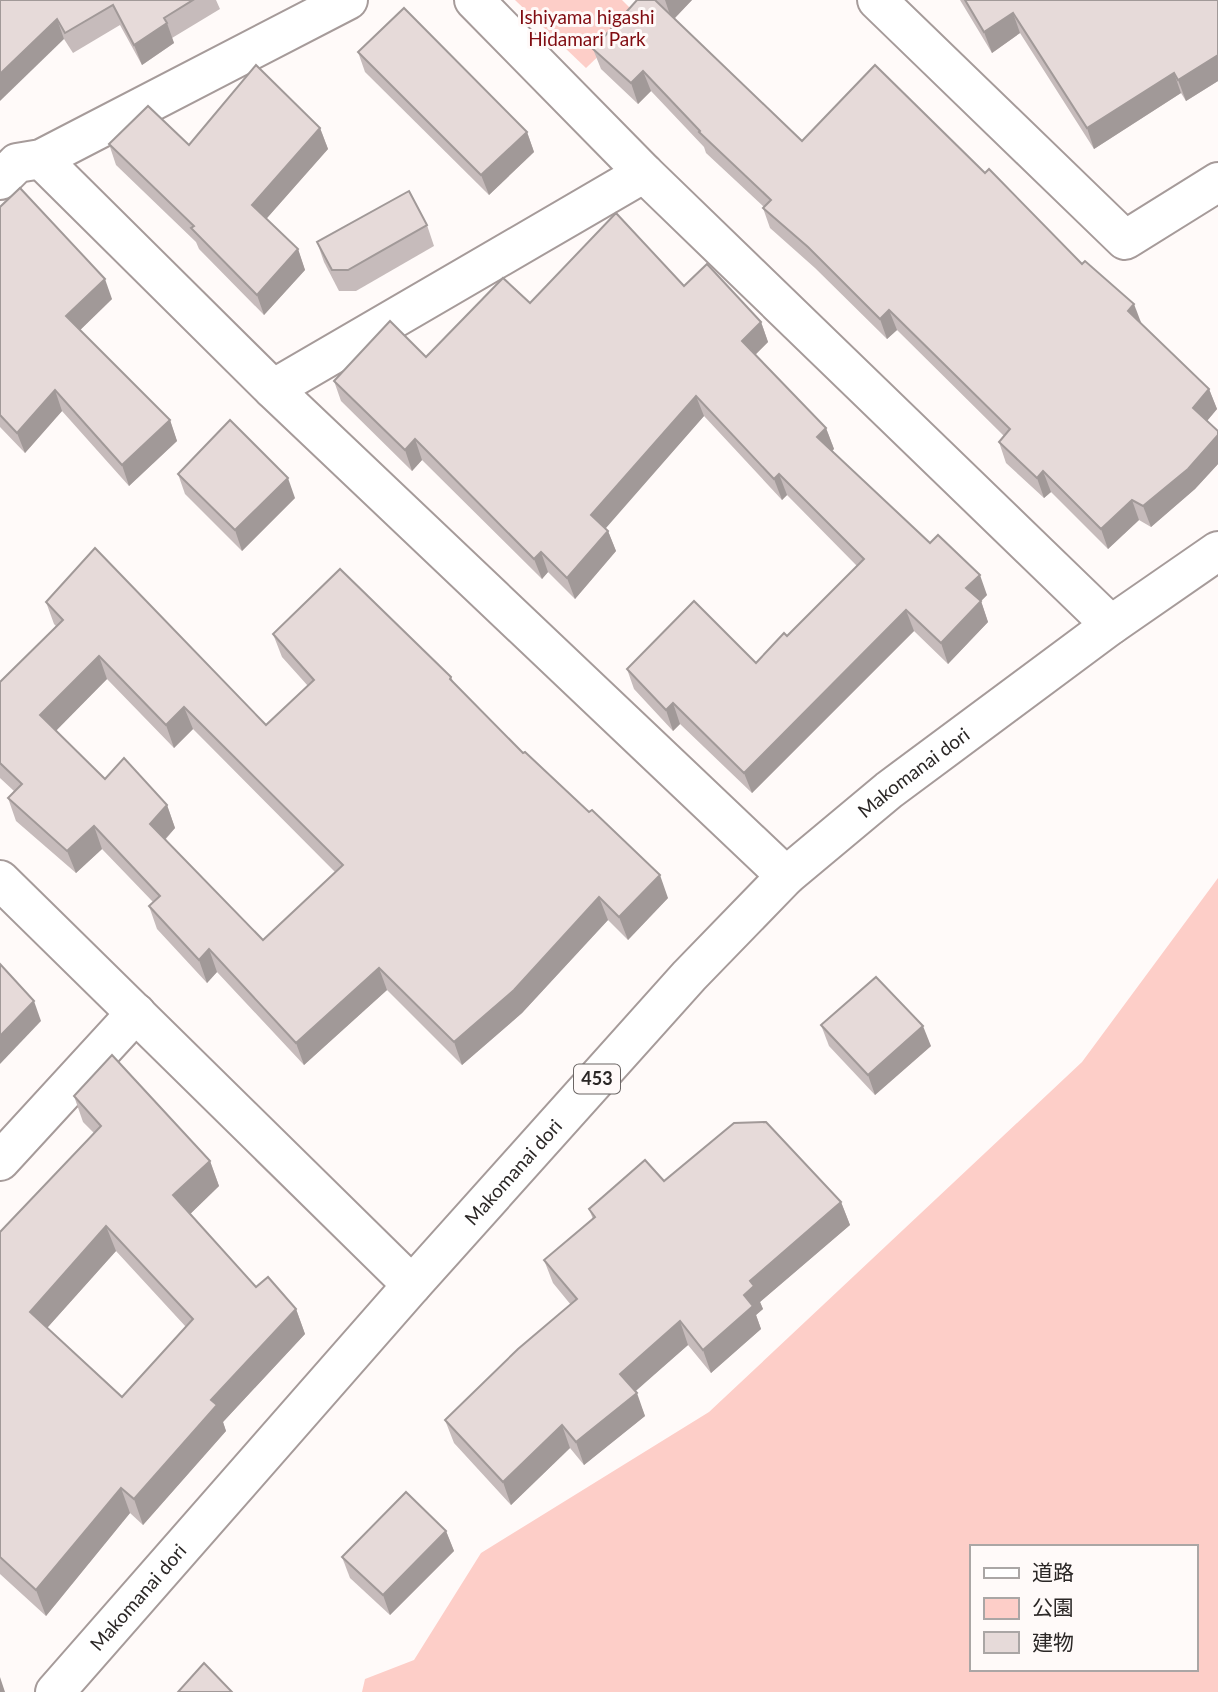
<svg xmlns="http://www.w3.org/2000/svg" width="1218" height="1692" font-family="Lato,'Noto Sans JP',sans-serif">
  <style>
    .green { fill: #fdcec8; fill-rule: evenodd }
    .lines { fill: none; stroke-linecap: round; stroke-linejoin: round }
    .minor-casing { stroke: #a69b9a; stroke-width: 42 }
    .highway-casing { stroke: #a69b9a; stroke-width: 42 }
    .minor { stroke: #fff; stroke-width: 38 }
    .highway { stroke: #fff; stroke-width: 38 }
    .wall { fill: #c6bbbb; fill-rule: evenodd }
    .shaded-wall { fill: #a19998 }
    .building { fill: #e6dad9; stroke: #a19998; stroke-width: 2; fill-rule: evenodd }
    .labels { text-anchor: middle; stroke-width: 6; stroke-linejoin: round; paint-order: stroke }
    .shield { fill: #fffaf9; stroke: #6b6665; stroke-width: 2 }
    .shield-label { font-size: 18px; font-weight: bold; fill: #2b2726 }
    .park-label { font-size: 19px; fill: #800c11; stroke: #fffaf9 }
    .street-label { font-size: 19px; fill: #2b2726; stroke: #fffaf9 }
  </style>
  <rect width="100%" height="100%" fill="#fffaf9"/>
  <g class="green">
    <polygon points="515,0 622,0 639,17 586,68"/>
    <path d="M1218,878V1692H362L365,1679L414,1660L481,1553L709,1412L1082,1062ZM971,1547H1195V1669H971Z"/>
  </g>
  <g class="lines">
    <defs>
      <g id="minor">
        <polyline points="474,0 644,173 1111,625"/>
        <polyline points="877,0 1125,240 1218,182"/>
        <polyline points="41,159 273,389 786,876"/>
        <polyline points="0,180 17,163 41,159 348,0"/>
        <polyline points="273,389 644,173"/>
        <polyline points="0,880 412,1285"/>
        <polyline points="0,1161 136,1013"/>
      </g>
      <g id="highway">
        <path id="s1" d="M55,1692L412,1285L689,976L786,876L889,790L1111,625L1218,551"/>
      </g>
    </defs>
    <use href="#minor" class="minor-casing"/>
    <use href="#highway" class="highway-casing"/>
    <use href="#minor" class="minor"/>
    <use href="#highway" class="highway"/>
  </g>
  <g class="wall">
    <polygon points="0,0 216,0 220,9 172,38 174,43 142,65 120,25 73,53 64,39"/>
    <polygon points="637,0 692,0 674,19 802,141 1141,323 1209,389 1217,409 1207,421 1218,431 1218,464 1195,489 1151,527 1139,520 1108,549 1051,492 1044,498 1006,463 999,442 1004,436 897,330 887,339 815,268 770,228 763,208 764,207 706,153 704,147 651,91 638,104 601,69 593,49"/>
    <polygon points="960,0 1218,0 1218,81 1186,101 1181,93 1094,149 1020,33 992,53"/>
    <polygon points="358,52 527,132 534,152 489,195 365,72"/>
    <polygon points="320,128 328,149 266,219 298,249 305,270 264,315 199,249 196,242 116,165 109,144 189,145"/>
    <polygon points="0,207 112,299 80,330 170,420 177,441 129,486 62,411 25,453 0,427"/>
    <polygon points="427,225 434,246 356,291 339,291 324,262 317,242"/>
    <polygon points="684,286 761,322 768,342 755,355 826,428 834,449 832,451 930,543 987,595 981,601 988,622 948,664 914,631 752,793 680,724 673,731 634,689 627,669 756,663 787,636 857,566 787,495 782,500 704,416 605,528 608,531 616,551 575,599 548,572 542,579 422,460 412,471 341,401 334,381 426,357 530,303"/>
    <polygon points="178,474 295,498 242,551 185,494"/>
    <path d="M46,602L266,725L308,686L282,657L273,634L451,677L454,683L668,898L628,940L608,920L522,1013L462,1065L387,990L304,1065L217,972L207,983L157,929L149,906L153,902L102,849L76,873L16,821L8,798L14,791L0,778V682L56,626L54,624ZM107,679L174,748L193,729L335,872L263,940L165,840L175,828L167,805L105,779L56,730Z"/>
    <polygon points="821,1025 931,1046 875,1095 829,1046"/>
    <path d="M74,1096L210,1161L219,1186L190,1214L256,1287L296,1309L305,1334L223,1422L226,1431L143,1525L130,1513L46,1616L0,1574V1232L94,1133L83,1122ZM116,1251L186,1327L122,1397L47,1328Z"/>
    <polygon points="664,1181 841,1202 850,1225 760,1302 763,1309 756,1315 761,1329 711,1373 688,1345 635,1391 645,1416 584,1465 570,1448 511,1505 454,1443 445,1420 571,1305 553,1283 544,1260 593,1219 589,1209"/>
    <polygon points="446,1531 454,1551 390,1615 350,1578 342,1557"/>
  </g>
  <g class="shaded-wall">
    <polygon points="665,0 692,0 672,21"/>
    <polygon points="1013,13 1020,33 992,53 984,32"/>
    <polygon points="57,19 64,39 0,101 0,74"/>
    <polygon points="167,23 174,43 142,65 134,45"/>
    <polygon points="1218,55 1218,81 1186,101 1178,80"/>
    <polygon points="643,71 651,91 638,104 631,83"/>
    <polygon points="1174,73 1181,93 1094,149 1087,128"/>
    <polygon points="320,128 328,149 260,226 252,205"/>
    <polygon points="527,132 534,152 489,195 481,175"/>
    <polygon points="298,249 305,270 264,315 257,295"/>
    <polygon points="105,279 112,299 74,336 66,316"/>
    <polygon points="1134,304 1142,325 1128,311"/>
    <polygon points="889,310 897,330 887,339 880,319"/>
    <polygon points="761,322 768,342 749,361 742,341"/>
    <polygon points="1209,389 1217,409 1201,428 1193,408"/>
    <polygon points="55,390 62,411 25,453 17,433"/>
    <polygon points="696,396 704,416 599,536 591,515"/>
    <polygon points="170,420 177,441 129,486 122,465"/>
    <polygon points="826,428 834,449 825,457 817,437"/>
    <polygon points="1218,435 1218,464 1195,489 1151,527 1143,506"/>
    <polygon points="415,439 422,460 412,471 405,450"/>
    <polygon points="1043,471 1051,492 1044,498 1037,478"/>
    <polygon points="779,474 787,495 782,500 774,479"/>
    <polygon points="288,478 295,498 242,551 235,530"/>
    <polygon points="1132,500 1139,520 1108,549 1101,529"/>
    <polygon points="608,531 616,551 575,599 567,578"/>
    <polygon points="541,552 548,572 542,579 534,559"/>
    <polygon points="980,575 987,595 981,601 988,622 948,664 941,643 966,588"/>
    <polygon points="906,610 914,631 752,793 744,773"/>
    <polygon points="99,656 107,679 49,738 40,715"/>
    <polygon points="673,703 680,724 673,731 666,710"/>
    <polygon points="184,707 193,729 174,748 166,725"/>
    <polygon points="167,805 175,828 158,847 150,824"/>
    <polygon points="94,826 102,849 76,873 67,851"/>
    <polygon points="660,875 668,898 628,940 619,917"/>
    <polygon points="599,897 608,920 522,1013 462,1065 454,1042"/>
    <polygon points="209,949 217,972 207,983 199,960"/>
    <polygon points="379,968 387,990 304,1065 296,1043"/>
    <polygon points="34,1001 41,1021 0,1064 0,1036"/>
    <polygon points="923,1026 931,1046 875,1095 868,1075"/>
    <polygon points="210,1161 219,1186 183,1221 173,1195"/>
    <polygon points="841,1202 850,1225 760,1302 763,1309 756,1315 761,1329 711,1373 703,1350 744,1295 750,1281"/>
    <polygon points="106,1226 116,1251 39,1337 30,1312"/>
    <polygon points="296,1309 305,1334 223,1422 226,1431 143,1525 134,1499 211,1400"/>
    <polygon points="680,1321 688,1345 629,1397 620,1374"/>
    <polygon points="637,1393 645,1416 584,1465 576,1442"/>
    <polygon points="562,1425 570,1448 511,1505 503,1482"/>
    <polygon points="121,1488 130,1513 46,1616 36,1590"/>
    <polygon points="446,1531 454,1551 390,1615 383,1595"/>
    <polygon points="0,1677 5,1692 0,1692"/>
  </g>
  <g class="building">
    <polygon points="0,0 193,0 164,18 167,23 134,45 113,5 65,33 57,19 0,74"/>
    <polygon points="637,0 655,0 802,141 875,65 985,173 989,169 1082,264 1085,261 1134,304 1128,311 1209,389 1193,408 1218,431 1218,435 1188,469 1143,506 1132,500 1101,529 1043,471 1037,478 999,442 1010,429 889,310 880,319 808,247 763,208 771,200 699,132 700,131 643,71 631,83 593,49"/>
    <polygon points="965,0 1218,0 1218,55 1178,80 1174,73 1087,128 1013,13 984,32"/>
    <polygon points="404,8 527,132 481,175 358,52"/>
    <polygon points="256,65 320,128 252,205 298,249 257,295 191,228 194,226 109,144 148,106 189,145"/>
    <polygon points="20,188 105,279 66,316 170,420 122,465 55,390 17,433 0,415 0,207"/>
    <polygon points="409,191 427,225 348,270 332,270 317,242"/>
    <polygon points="616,213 684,286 707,264 761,322 742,341 826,428 817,437 930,543 938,535 980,575 966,588 981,601 941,643 906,610 744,773 673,703 666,710 627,669 694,601 756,663 784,633 787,636 864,559 779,474 774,479 696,396 591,515 608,531 567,578 541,552 534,559 415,439 405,450 334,381 390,321 426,357 503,278 530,303"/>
    <polygon points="230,420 288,478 235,530 178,474"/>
    <path d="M95,548L266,725L314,680L273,634L340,569L451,677L450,679L523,753L525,752L589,812L592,810L660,875L619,917L599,897L514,990L454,1042L379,968L296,1043L209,949L199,960L149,906L160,896L94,826L67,851L8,798L22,784L0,763V682L63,620L46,602ZM99,656L166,725L184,707L343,865L263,940L150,824L167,805L124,758L105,779L40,715Z"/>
    <polygon points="0,964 34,1001 0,1036"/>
    <polygon points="876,977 923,1026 868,1075 821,1025"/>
    <path d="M112,1055L210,1161L173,1195L256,1287L268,1277L296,1309L211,1400L217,1405L134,1499L121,1488L36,1590L0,1557V1232L101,1126L74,1096ZM106,1226L193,1319L122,1397L30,1312Z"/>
    <polygon points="766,1122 841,1202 750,1281 754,1286 744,1295 753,1306 703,1350 680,1321 620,1374 637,1393 576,1442 562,1425 503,1482 445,1420 518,1349 577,1299 544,1260 595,1217 589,1209 645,1160 664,1181 734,1123"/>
    <polygon points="406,1492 446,1531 383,1595 342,1557"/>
    <polygon points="204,1663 232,1692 178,1692"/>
  </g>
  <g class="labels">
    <rect class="shield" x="574" y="1064.5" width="46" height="29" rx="5"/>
    <g class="shield-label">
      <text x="597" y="1085">453</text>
    </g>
    <g class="park-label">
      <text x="587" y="24">Ishiyama higashi<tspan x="587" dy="22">Hidamari Park</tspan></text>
    </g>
    <g class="street-label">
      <text dy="7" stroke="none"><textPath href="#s1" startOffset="1260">Makomanai dori</textPath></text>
      <text dy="7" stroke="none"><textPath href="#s1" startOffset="693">Makomanai dori</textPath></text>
      <text dy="7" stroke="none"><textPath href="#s1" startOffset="126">Makomanai dori</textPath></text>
    </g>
  </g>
  <rect x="970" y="1545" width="228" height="126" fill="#fffaf9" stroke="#aaa6a5" stroke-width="2"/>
  <rect x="984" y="1568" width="35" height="10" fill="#ffffff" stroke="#aaa6a5" stroke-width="2"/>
  <text x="1032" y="1580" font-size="21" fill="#2b2726">道路</text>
  <rect x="984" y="1598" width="35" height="21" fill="#fdcec8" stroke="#aaa6a5" stroke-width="2"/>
  <text x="1032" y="1615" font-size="21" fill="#2b2726">公園</text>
  <rect x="984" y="1632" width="35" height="21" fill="#e6dad9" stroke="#aaa6a5" stroke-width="2"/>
  <text x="1032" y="1650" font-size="21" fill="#2b2726">建物</text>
</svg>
